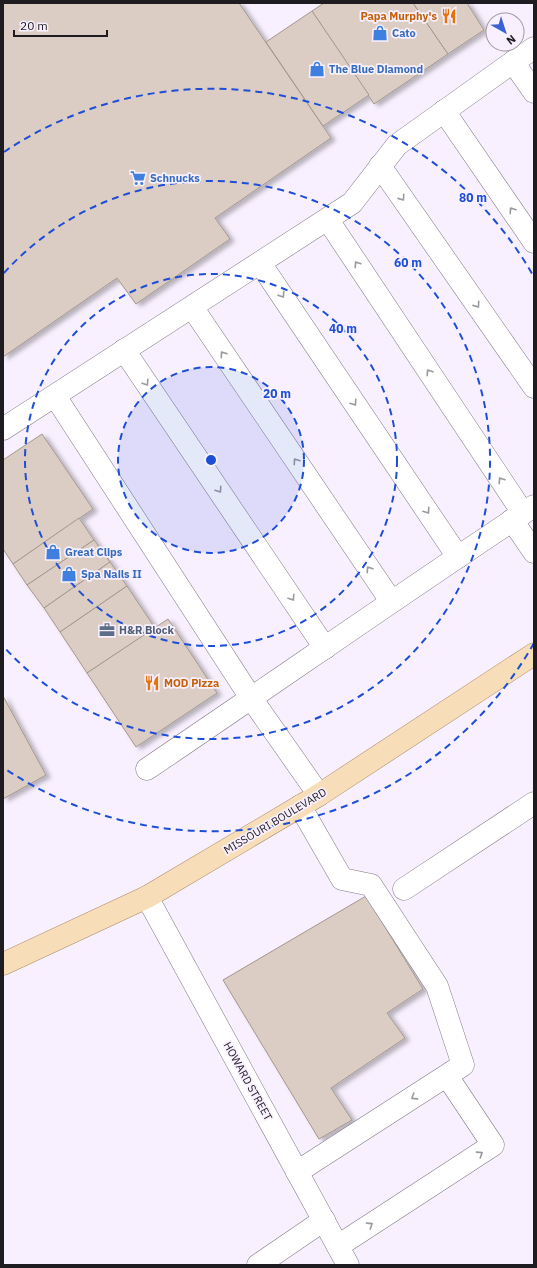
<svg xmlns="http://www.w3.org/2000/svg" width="537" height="1268" font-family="'IBM Plex Sans',sans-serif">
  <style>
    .building { fill: #dbcdc3; stroke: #a4978e; filter: url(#shadow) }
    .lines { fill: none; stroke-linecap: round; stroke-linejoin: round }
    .minor-casing { stroke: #807985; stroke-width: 23 }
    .major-casing { stroke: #a98b66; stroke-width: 23 }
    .minor { stroke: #fff; stroke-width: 22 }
    .major { stroke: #f8ddb9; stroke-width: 22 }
    .oneway { stroke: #9a999b }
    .ring { fill: none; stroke: #1d4ed8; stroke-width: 2; stroke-dasharray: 7 5 }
    .labels { text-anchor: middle; stroke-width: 3.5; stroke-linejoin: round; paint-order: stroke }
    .food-label { font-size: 11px; font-weight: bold; fill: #c56008; stroke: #f8f0fe; text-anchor: end }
    .shop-label { font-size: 11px; font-weight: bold; fill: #366cbe; stroke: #f8f0fe; text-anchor: start }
    .service-label { font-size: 11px; font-weight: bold; fill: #4e5e75; stroke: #f8f0fe; text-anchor: start }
    .street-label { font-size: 11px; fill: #1f1c21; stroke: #f8f0fe }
    .centre { fill: #1d4ed8; stroke: #f8f0fe; stroke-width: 2 }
    .ring-label { font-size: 12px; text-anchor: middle; font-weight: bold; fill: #1d4ed8; stroke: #f8f0fe; stroke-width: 3.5; stroke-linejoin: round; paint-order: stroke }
  </style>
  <defs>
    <filter id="shadow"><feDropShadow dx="4.5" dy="2.5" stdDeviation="2" flood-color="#0004"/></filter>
  </defs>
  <rect width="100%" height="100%" fill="#f8f0fe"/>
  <g class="building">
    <polygon points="3,3 239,3 331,138 215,218 230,239 136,304 117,278 3,357"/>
    <polygon points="324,3 413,3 448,54 374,104 312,11"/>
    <polygon points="413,3 467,3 484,30 448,54"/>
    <polygon points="312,11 369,95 323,126 266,42"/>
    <polygon points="42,434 93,509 13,564 3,549 3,460"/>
    <polygon points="79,518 94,540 27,585 13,564"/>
    <polygon points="94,540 110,562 44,608 27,585"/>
    <polygon points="110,562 127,586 60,632 44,608"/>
    <polygon points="127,586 155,628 87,673 60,632"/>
    <polygon points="168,619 217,693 136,747 87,673"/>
    <polygon points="3,696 46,775 3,799"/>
    <polygon points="366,896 423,989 387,1013 405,1038 331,1088 352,1120 319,1139 223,980"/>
  </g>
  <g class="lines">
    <defs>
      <g id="minor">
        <polyline points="513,62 534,92"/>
        <polyline points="444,111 534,242"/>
        <polyline points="380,166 534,387"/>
        <polyline points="328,220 523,513"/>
        <polyline points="260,263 458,557"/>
        <polyline points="192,307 391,601"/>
        <polyline points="124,350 325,648"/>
        <polyline points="55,396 251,698 319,795"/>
        <polyline points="3,429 352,203 397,145 513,62 534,48"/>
        <polyline points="512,520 534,552"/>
        <path d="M147,769C276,682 404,592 534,506"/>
        <polyline points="404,889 534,803"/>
        <polyline points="147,897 348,1265"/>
        <polyline points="297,1172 463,1065 437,986 371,885 342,879 300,806"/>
        <polyline points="338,1246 493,1145 447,1076"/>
        <polyline points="258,1265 324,1220"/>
      </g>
      <polyline id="major" points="3,964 147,897 319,795 534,654"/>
    </defs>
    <use href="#minor" class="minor-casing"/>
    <use href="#major" class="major-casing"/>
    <use href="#minor" class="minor"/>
    <use href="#major" class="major"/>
  </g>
  <defs><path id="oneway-chevron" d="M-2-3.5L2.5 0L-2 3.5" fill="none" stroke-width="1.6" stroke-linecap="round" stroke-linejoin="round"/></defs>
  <g class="oneway">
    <use href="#oneway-chevron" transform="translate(402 198) rotate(55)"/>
    <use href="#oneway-chevron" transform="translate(512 210) rotate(-124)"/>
    <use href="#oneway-chevron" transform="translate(357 264) rotate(-124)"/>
    <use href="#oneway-chevron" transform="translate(282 295) rotate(56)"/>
    <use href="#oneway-chevron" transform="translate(477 305) rotate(55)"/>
    <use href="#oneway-chevron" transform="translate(223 354) rotate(-124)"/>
    <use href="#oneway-chevron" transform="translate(429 372) rotate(-124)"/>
    <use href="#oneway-chevron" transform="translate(146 383) rotate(56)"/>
    <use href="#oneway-chevron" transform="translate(354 403) rotate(56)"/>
    <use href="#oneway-chevron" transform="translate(296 461) rotate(-124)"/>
    <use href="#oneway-chevron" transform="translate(501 480) rotate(-124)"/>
    <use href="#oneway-chevron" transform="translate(219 490) rotate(56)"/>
    <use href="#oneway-chevron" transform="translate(427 511) rotate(56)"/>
    <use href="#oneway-chevron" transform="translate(369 569) rotate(-124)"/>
    <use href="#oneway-chevron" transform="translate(292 598) rotate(56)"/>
    <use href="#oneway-chevron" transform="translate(414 1097) rotate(147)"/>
    <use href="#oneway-chevron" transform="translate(480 1154) rotate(-33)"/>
    <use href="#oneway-chevron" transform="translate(370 1225) rotate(-33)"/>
  </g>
  <circle cx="211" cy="460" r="93" fill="#1d4ed8" fill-opacity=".12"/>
  <g class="ring">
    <circle cx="211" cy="460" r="93"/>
    <circle cx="211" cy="460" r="186"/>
    <path d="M4 273A279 279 0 1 1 4 647"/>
    <path d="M534 643A371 371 0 0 1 4 768M4 152A371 371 0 0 1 534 277"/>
  </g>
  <defs>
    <symbol id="restaurant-bare" viewBox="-9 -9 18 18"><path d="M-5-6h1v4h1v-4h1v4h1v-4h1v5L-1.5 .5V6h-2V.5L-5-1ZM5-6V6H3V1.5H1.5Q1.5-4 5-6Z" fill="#e8710a" stroke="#f8f0fe" stroke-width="2.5" paint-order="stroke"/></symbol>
    <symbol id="shop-bare" viewBox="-9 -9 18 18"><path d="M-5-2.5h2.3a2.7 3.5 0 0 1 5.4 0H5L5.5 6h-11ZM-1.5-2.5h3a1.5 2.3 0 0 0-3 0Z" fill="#3f7fe0" stroke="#f8f0fe" stroke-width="2.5" paint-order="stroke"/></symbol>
    <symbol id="supermarket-bare" viewBox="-9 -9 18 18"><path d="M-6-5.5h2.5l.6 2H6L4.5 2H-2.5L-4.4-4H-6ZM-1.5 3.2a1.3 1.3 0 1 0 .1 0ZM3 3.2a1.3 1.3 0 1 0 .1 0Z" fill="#3f7fe0" stroke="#f8f0fe" stroke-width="2.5" paint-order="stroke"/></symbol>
    <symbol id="office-bare" viewBox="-9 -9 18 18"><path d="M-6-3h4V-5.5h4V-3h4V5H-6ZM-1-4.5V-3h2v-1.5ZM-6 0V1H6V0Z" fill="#5c6f8a" stroke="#f8f0fe" stroke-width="2.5" paint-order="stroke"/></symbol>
  </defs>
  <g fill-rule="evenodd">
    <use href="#restaurant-bare" x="438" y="5" width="22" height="22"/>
    <use href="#shop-bare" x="369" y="22" width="22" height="22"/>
    <use href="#shop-bare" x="306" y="58" width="22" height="22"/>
    <use href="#supermarket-bare" x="127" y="167" width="22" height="22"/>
    <use href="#shop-bare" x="42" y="541" width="22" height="22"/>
    <use href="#shop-bare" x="58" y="563" width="22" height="22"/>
    <use href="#office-bare" x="96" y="619" width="22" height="22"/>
    <use href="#restaurant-bare" x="141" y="672" width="22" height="22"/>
  </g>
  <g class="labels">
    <g class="food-label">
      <text x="437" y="20">Papa Murphy's</text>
      <text x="164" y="687" text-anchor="start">MOD Pizza</text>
    </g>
    <g class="shop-label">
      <text x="392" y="37">Cato</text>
      <text x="329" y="73">The Blue Diamond</text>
      <text x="150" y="182">Schnucks</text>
      <text x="65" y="556">Great Clips</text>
      <text x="81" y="578">Spa Nails II</text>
    </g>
    <g class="service-label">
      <text x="119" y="634">H&amp;R Block</text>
    </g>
    <g class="street-label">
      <text transform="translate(275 821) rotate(-31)" y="4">MISSOURI BOULEVARD</text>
      <text transform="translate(248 1081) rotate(61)" y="4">HOWARD STREET</text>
    </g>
  </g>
  <circle cx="211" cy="460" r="6" class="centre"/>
  <g class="ring-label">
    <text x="473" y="202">80 m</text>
    <text x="408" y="267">60 m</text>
    <text x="343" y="333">40 m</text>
    <text x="277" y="398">20 m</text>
  </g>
  <rect width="537" height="1268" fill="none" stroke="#1f1c21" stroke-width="8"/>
  <g transform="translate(505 32) rotate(141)"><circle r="19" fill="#f8f0fe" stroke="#a19ba6"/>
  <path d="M0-3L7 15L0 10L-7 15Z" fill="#3b62d3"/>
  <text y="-6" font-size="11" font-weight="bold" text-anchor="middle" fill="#1f1c21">N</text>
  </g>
  <path d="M14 30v6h93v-6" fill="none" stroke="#1f1c21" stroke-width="2"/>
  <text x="20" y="30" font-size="12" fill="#1f1c21" stroke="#f8f0fe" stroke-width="3" paint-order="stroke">20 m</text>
</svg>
